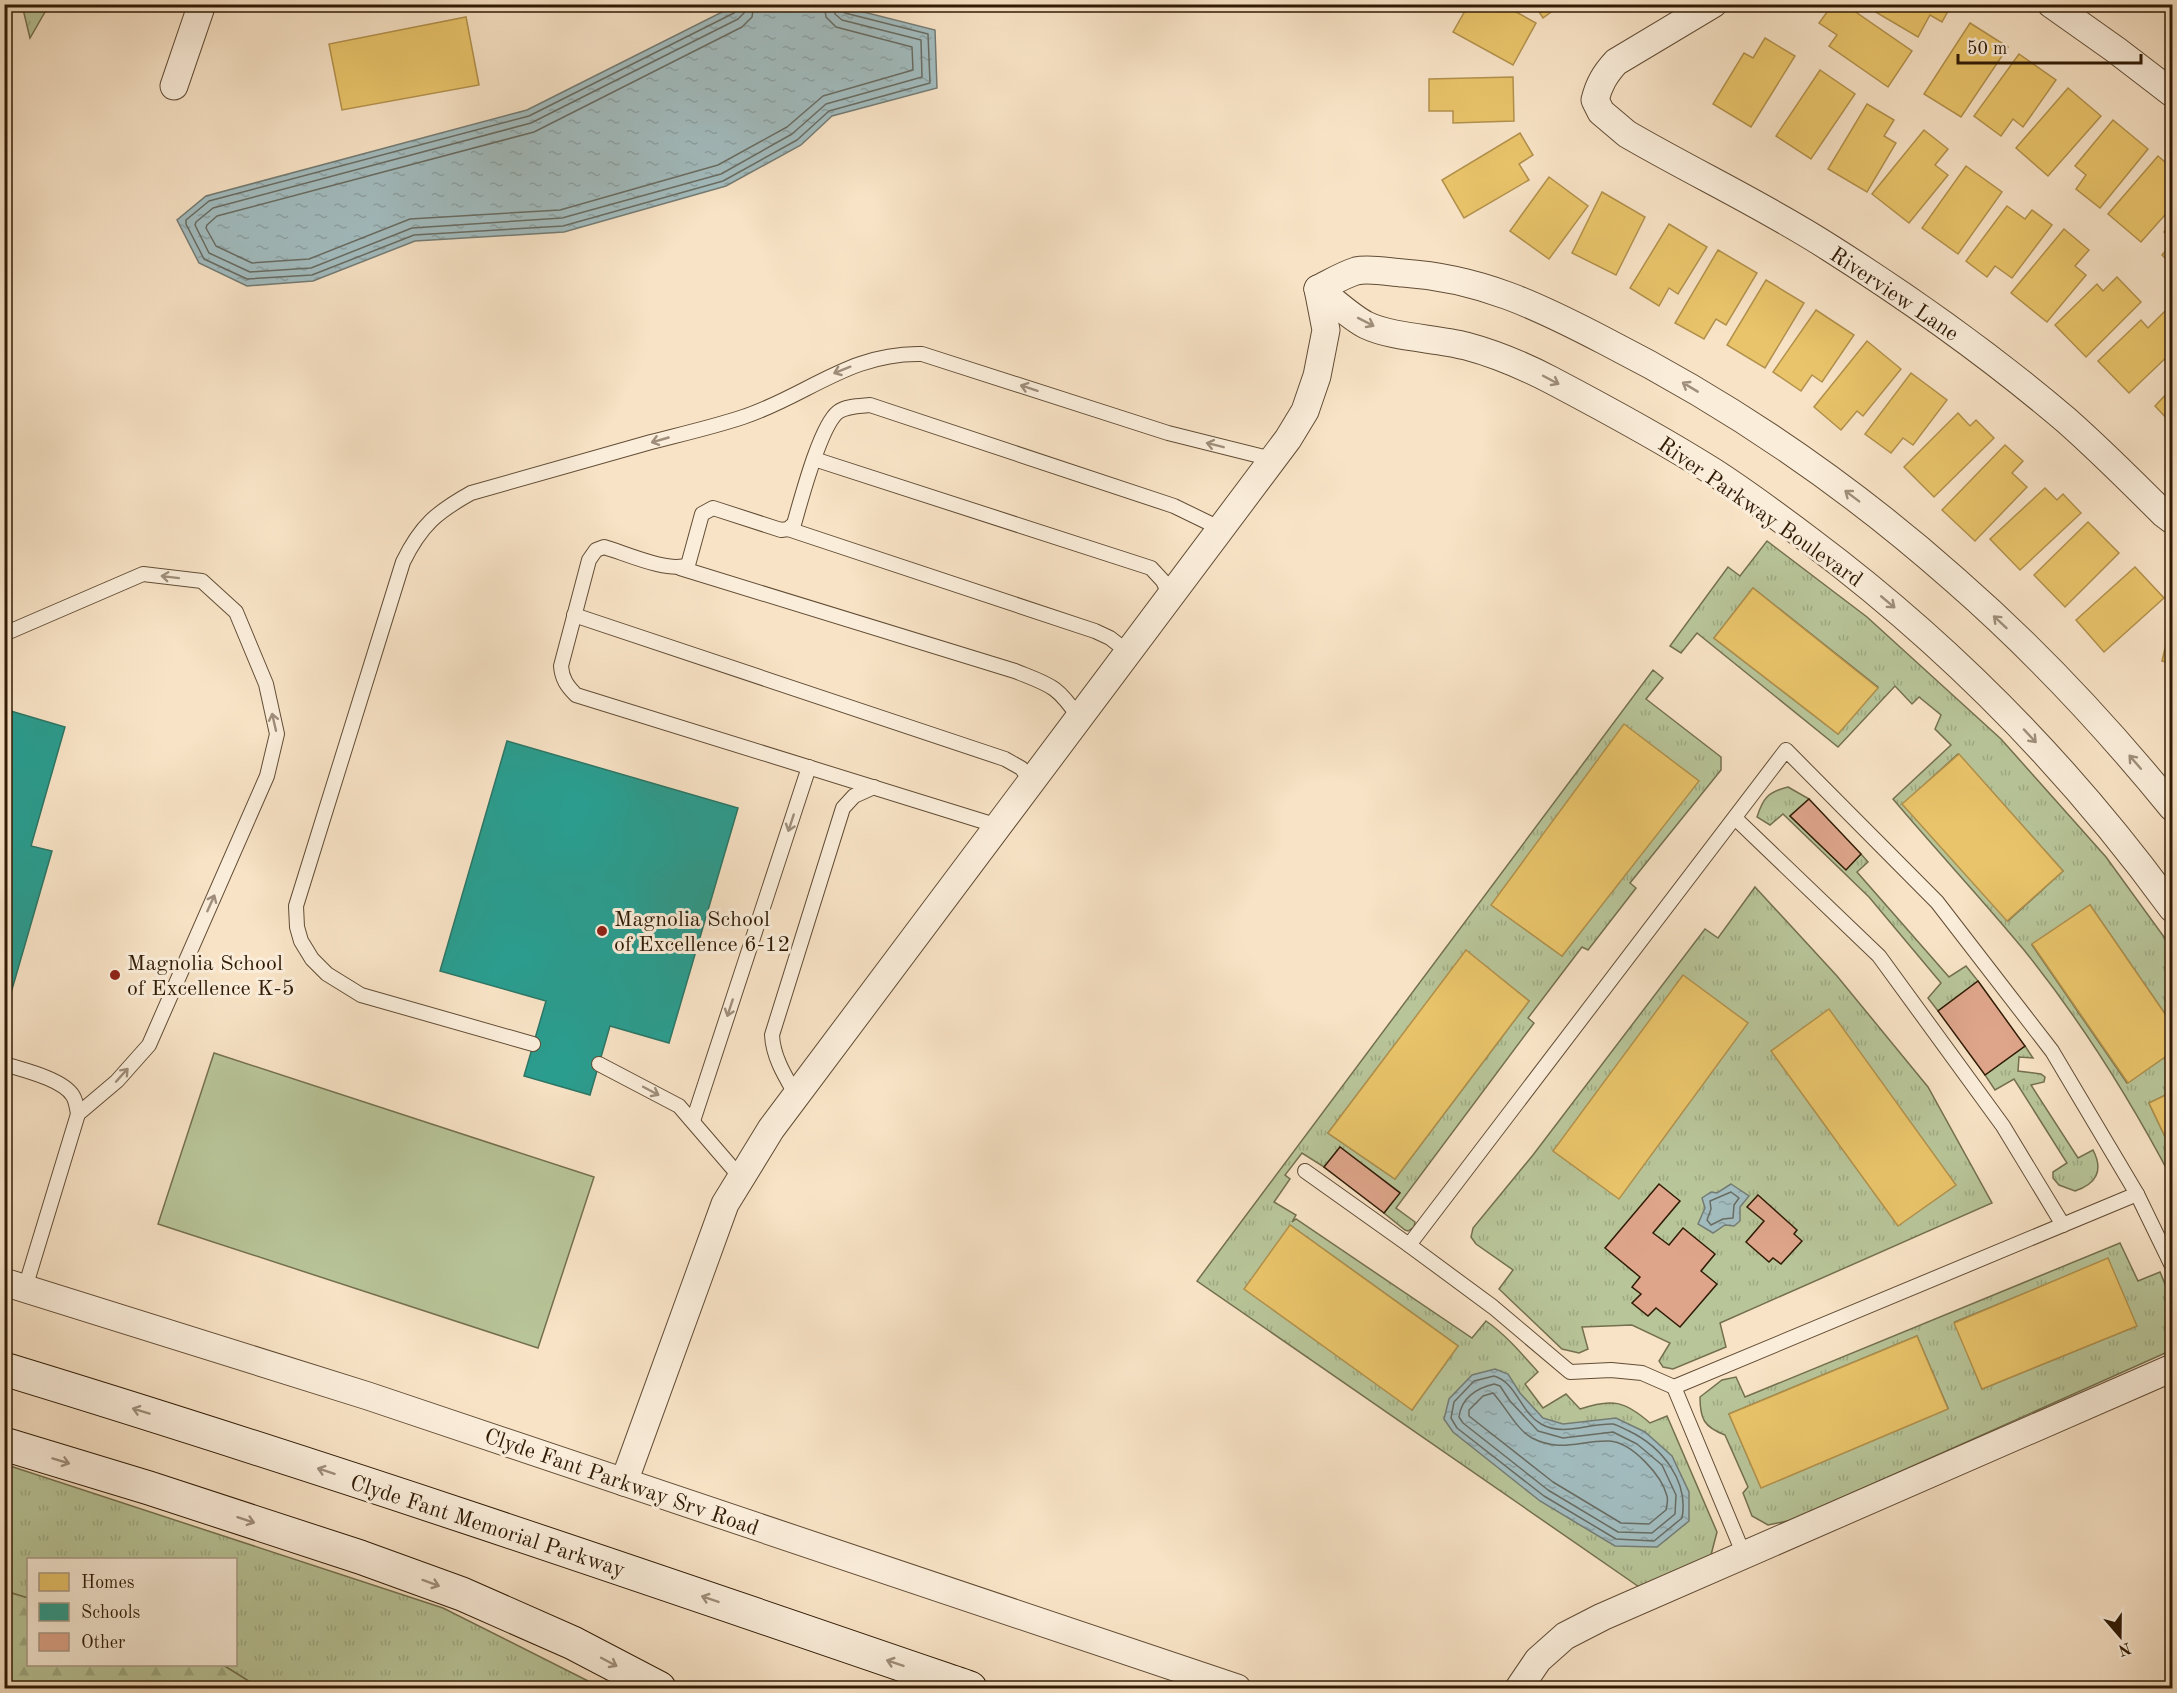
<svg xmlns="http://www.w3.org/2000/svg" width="2177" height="1693" font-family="'Old Standard TT',serif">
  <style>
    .grass { fill: url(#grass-tufts); stroke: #74704f; stroke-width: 1.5; fill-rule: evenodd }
    .forest { fill: url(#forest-firs); stroke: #74704f; stroke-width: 1.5 }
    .pitch { fill: #b8c599; stroke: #74704f; stroke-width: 1.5 }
    .water { fill: url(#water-ripples); stroke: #747c75; stroke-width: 1.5 }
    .homes { fill: #e9c46a; stroke: #b2914c; stroke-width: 1.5 }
    .schools { fill: #2a9d8f; stroke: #2c7666; stroke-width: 1.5 }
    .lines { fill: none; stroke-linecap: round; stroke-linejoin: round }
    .shore { stroke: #696c62; stroke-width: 1.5 }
    .building { fill: #dea58b; stroke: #301b05; stroke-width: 1.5 }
    .lane-casing { stroke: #624d35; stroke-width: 16 }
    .street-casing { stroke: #624d35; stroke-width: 29 }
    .secondary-casing { stroke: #301b05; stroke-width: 35 }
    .lane { stroke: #faedda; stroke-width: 14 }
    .street { stroke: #faedda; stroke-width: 27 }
    .secondary { stroke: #faedda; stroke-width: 33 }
    .oneway { stroke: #9f8e7a }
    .poi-dot { fill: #8f2418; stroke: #faedda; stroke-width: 2 }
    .labels { text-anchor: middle; stroke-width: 6; stroke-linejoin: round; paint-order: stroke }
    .street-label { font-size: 22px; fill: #301b05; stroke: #faedda }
    .poi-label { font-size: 22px; fill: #301b05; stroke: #faedda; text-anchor: start }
  </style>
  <defs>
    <pattern id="grass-tufts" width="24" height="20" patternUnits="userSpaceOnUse" patternTransform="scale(1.5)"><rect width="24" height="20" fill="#b8c599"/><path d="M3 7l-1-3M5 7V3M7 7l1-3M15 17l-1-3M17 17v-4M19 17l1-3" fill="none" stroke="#9ea982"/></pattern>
    <pattern id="forest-firs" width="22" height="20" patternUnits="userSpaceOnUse" patternTransform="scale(1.5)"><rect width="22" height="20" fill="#b8c599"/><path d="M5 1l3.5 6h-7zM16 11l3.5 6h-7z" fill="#9ea982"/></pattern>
    <pattern id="water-ripples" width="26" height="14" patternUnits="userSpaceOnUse" patternTransform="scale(1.5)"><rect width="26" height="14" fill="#a2bcbf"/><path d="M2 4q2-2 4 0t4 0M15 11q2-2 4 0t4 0" fill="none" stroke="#8ca1a3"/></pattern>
  </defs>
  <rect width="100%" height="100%" fill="#f8e3c6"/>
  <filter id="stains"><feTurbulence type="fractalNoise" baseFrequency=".00333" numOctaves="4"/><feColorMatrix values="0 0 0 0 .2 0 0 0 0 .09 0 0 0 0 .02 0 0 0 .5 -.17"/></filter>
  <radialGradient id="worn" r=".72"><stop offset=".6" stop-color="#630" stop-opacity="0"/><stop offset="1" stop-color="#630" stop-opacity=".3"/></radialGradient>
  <g class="grass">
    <polygon points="22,5 49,5 30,38"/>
    <path d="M1767,541L1867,617L2001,739L2106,857L2172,948V1024L2090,905L2032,945L2127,1083L2172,1052V1092L2149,1103L2172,1151V1179C2130,1099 2081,1021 2024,950C1982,899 1936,850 1893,799L1951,745L1935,729L1941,715L1919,697L1912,704L1895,686L1838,747L1697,633L1681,653L1670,646L1728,567L1740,576ZM1753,588L1878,687L1838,734L1714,638ZM1958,754L2063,871L2008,921L1903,804Z"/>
    <path d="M1653,670L1663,678L1646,699L1721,757V770L1630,883L1636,888L1588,950L1582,947L1528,1018L1534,1023L1396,1208L1415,1222L1414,1227L1408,1231L1405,1230L1384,1213L1399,1192L1340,1147L1324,1167L1302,1153L1285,1175L1290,1179L1274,1202L1296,1215L1292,1222L1296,1219L1472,1338L1486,1321C1506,1335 1522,1354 1538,1372L1525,1384L1543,1408L1566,1394L1580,1409C1612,1398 1625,1401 1650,1423L1667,1416L1717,1532L1711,1555L1642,1589L1197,1281ZM1624,725L1698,781L1562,956L1492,905ZM1466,951L1529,1001L1395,1179L1328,1133ZM1290,1225L1458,1346L1412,1410Z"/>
    <path d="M1788,787L1809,799L1790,816L1846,869L1861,854L1868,862L1857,872L1949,977L1966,966L1978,981L1938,1011L1928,998L1941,983L1869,897L1783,814L1770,825L1757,817C1763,798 1768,792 1788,787Z"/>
    <polygon points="1755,887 1837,976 1928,1087 1992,1203 1720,1323 1726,1347 1673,1369 1663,1367 1659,1361 1670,1343 1632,1325 1582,1327 1588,1349 1579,1353 1562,1349 1499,1289 1513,1270 1476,1244 1471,1237 1473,1228 1533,1155 1705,929 1718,938"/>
    <path d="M2025,1046L2033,1058L2019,1057L2018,1071L2041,1074L2045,1077L2044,1082L2031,1085L2078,1158L2093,1150C2104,1171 2096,1184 2075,1191L2059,1185L2053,1178V1172L2067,1163L2014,1079L1995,1090L1985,1075Z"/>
    <path d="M2120,1243L2138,1281L2160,1272L2172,1301V1350L1792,1520L1768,1525L1752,1516L1743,1493L1748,1487L1725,1435C1704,1427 1700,1419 1700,1397L1722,1380L1736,1377L1745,1397ZM2108,1259L2136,1326L1982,1389L1955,1322ZM1917,1336L1948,1408L1761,1487L1729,1414Z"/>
    <polygon points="4,1464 443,1608 602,1688 260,1688 223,1665 236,1664 236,1560 28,1560 28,1598 5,1591"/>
  </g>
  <polygon class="forest" points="5,1591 28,1598 28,1664 223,1665 260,1688 5,1688"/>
  <polygon class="pitch" points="214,1053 594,1177 538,1348 158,1224"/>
  <g class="water">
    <polygon points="736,5 836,5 935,30 937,88 832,116 801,145 726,186 564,232 415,241 313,281 247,286 199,263 177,220 206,196 527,110"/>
    <polygon points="1731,1184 1749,1196 1740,1207 1740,1221 1734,1226 1725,1225 1713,1233 1698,1224 1705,1208 1702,1198 1711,1192 1717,1193"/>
    <polygon points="1495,1369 1508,1374 1520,1393 1543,1418 1563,1424 1616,1418 1645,1432 1672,1456 1689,1492 1689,1521 1657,1547 1615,1546 1540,1501 1453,1432 1444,1419 1449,1399 1472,1375"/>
  </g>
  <g class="homes">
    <polygon points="1469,4 1502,4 1536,23 1513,65 1453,32"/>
    <polygon points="1534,4 1562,4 1543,18"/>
    <polygon points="1833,4 1844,4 1912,51 1888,87 1829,46 1837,35 1819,23"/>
    <polygon points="1862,4 1952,4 1942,22 1930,15 1918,37"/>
    <polygon points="466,17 479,85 342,110 329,44"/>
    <polygon points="1970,23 2008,47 1961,117 1924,94"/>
    <polygon points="1765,38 1795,56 1751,127 1713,104 1744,53 1753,58"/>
    <polygon points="2019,54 2056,80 2023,127 2013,119 2001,136 1974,116"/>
    <polygon points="1820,70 1855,94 1811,159 1776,136"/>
    <polygon points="1513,77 1514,121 1453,123 1453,111 1429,111 1429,79"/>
    <polygon points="2068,88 2101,116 2048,176 2016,148"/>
    <polygon points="1867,104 1894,120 1884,136 1896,143 1867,192 1828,169"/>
    <polygon points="2113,120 2148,149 2100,208 2076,189 2086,175 2075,166"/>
    <polygon points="1924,130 1948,149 1935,165 1948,175 1909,223 1872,194"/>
    <polygon points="1520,133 1533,155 1519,164 1529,180 1464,218 1442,180"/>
    <polygon points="2158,156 2172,168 2172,207 2141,242 2108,214"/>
    <polygon points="1966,166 2002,192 1958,254 1922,228"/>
    <polygon points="1549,177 1588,206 1549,259 1510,231"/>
    <polygon points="1602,192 1645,217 1616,275 1572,253"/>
    <polygon points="2007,206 2025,219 2032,210 2052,225 2012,278 1995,266 1987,277 1966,261"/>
    <polygon points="2172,223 2172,240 2164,232"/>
    <polygon points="1669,224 1707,247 1678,294 1669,288 1659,306 1630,288"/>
    <polygon points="2064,229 2089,250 2075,266 2086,275 2047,322 2011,293"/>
    <polygon points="2172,243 2172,265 2162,255"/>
    <polygon points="1718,250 1757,273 1726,325 1716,319 1704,339 1675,323"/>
    <polygon points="2117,277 2141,302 2086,357 2055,325 2097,284 2103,291"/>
    <polygon points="1766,280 1804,303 1765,368 1727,345"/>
    <polygon points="1816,310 1854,335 1822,382 1812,375 1801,391 1773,372"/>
    <polygon points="2166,310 2172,317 2172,352 2129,393 2098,361 2141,320 2148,328"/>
    <polygon points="1867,341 1901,369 1863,416 1857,411 1841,430 1814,407"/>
    <polygon points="1911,373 1947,400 1913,445 1903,438 1891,453 1865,434"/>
    <polygon points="2172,388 2172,424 2155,406"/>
    <polygon points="1958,413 1970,426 1976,420 1994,438 1934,497 1904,467"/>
    <polygon points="2005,445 2023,461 2012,473 2027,487 1975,541 1942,510"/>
    <polygon points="2045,488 2057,500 2063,494 2081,513 2020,570 1990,539"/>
    <polygon points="2088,522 2119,553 2065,607 2034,575"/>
    <polygon points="2135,567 2164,598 2104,652 2076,620"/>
    <polygon points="1753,588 1878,688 1838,734 1714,638"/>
    <polygon points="2172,619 2172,664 2162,661"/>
    <polygon points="1624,724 1699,781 1562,956 1491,905"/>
    <polygon points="1959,754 2063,871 2007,921 1902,804"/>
    <polygon points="2090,905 2172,1024 2172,1052 2128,1083 2032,944"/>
    <polygon points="1466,950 1529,1001 1395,1179 1328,1133"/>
    <polygon points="1683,975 1748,1023 1619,1199 1553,1151"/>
    <polygon points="1829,1009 1956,1185 1898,1226 1771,1051"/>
    <polygon points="2172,1092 2172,1151 2149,1103"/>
    <polygon points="1290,1225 1458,1346 1412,1410 1244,1289"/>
    <polygon points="2108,1258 2137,1326 1982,1389 1954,1323"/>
    <polygon points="1917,1336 1948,1409 1761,1488 1729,1414"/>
  </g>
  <g class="schools">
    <polygon points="4,709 65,727 31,846 52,851 11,993 4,991"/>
    <polygon points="507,741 738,808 669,1043 610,1026 590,1095 524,1076 546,1001 440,971"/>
  </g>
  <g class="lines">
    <g class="shore">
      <polyline points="738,4 737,9 734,13 529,116 209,201 186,220 186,224 204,259 247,279 312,275 414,235 563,226 723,181 797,140 829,111 930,83 928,34 845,13 841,10 840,4"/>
      <polyline points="745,4 744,13 738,19 531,123 213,208 196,222 195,225 209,253 250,272 311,268 412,228 562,218 721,174 792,134 826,104 922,77 921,40 842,20 835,14 833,4"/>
      <polyline points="754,4 752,17 742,27 534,132 217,216 207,225 206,228 216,246 252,263 309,259 410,219 560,210 718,165 787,127 823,96 913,70 912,47 836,27 826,17 824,4"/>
      <polygon points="1731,1192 1739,1198 1734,1205 1733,1218 1723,1219 1711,1225 1707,1220 1711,1209 1710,1201"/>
      <path d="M1494,1376C1516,1382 1521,1413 1541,1424C1564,1437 1588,1423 1613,1424C1618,1425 1624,1429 1629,1431C1662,1447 1689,1481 1682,1518L1654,1541L1616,1539L1544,1496L1457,1428L1451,1418L1454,1402L1474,1381Z"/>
      <path d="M1494,1384L1500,1386L1510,1401L1538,1431L1563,1438L1613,1432L1637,1444L1662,1465L1676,1495L1675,1514L1652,1533L1618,1532L1548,1490L1463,1423L1459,1417C1461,1398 1477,1388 1494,1384Z"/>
      <path d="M1493,1393C1506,1407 1516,1429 1532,1438C1561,1453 1581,1440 1609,1441C1632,1442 1662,1476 1667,1496C1668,1500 1667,1506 1666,1510L1649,1524L1621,1523L1553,1482L1469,1416V1410L1483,1396Z"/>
    </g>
  </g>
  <g class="building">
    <polygon points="1809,799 1861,854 1846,870 1790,816"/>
    <polygon points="1978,981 2025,1046 1985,1075 1938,1011"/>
    <polygon points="1340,1147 1400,1193 1384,1213 1324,1167"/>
    <polygon points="1659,1184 1680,1201 1653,1233 1669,1245 1683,1228 1715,1254 1701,1271 1717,1284 1680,1327 1656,1308 1648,1316 1632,1303 1641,1294 1632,1287 1640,1277 1605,1248"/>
    <polygon points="1758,1195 1797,1230 1794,1234 1802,1241 1781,1264 1773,1258 1769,1262 1746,1242 1764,1221 1747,1207"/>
  </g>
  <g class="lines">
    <defs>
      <g id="lane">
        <polyline points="814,459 1151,568 1163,581 1170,596"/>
        <polyline points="788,529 1095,631 1110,638 1128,652"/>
        <path d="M680,568L1015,671C1050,685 1057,685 1079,718"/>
        <polyline points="574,615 1005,759 1021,768 1032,781"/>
        <polyline points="4,634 143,574 202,581 236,612 266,684 277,734 267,776 149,1045 117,1081 78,1114 25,1288"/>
        <polyline points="1735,818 1879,956 2003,1126 2063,1225"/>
        <path d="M998,826L576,695C567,686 562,679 561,666L589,560L596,550L604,547C625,553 668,573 688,565L702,514L713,508L781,530L788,529L794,524C801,500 820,426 838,412C846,406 860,406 870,405L1174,506L1209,523L1219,531"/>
        <path d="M533,1044L361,995L327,974L312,959L301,941L297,927L296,906L403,562C421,525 437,512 471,493C531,476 591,459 651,442C682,434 713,427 743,417C807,396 850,352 922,354L1168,433L1272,459"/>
        <path d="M4,1064C23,1070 63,1079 73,1096C76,1101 77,1108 78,1114"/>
        <polyline points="599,1064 679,1106 741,1178"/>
        <path d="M796,1095C785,1076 773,1057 772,1035L843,808L854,796L874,787"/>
        <polyline points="693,1121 809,767"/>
        <polyline points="1305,1171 1409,1245"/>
        <polyline points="1674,1387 2137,1194"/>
        <polyline points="1744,1555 1674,1387 1642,1373 1611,1370 1570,1372 1493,1307 1409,1245 1786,750 1937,902 2052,1051 2137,1194 2172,1266"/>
      </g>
      <g id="street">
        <path d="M1713,4L1616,62C1605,74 1599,84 1595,100L1601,112L1627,134C1694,173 1765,206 1830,248C1912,300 1992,357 2066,420C2100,450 2132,482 2164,514L2172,520"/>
        <polyline points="2051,4 2116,50 2172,93"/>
        <polyline points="174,86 202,4"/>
        <path d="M1318,289C1333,300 1349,316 1366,325C1393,338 1436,338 1466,346C1496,354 1524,366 1551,380C1606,409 1660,438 1712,471C1745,492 1777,516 1809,540C1948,644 2070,768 2172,908"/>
        <path d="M1318,289C1330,283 1343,275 1356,271C1369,268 1389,272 1403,273C1480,278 1538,306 1605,341C1731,405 1849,486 1955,580C2034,649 2106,726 2172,807"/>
        <polyline points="4,1282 368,1396 1237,1688"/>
        <polyline points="624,1482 725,1204 771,1129 1288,439 1305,411 1317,376 1326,330 1318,289"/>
        <polyline points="1519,1688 1538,1660 1565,1636 1602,1617 2172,1368"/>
      </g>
      <g id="secondary">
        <path d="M4,1369C329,1468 649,1578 970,1688"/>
        <polyline points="4,1444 149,1488 360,1557 462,1594 573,1643 659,1688"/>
      </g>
    </defs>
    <use href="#lane" class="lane-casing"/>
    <use href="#street" class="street-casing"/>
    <use href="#secondary" class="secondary-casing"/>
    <use href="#lane" class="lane"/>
    <use href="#street" class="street"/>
    <use href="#secondary" class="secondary"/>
  </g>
  <defs><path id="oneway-shaft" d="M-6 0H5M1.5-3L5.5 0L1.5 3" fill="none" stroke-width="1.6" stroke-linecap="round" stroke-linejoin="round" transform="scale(1.5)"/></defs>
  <g class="oneway">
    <use href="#oneway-shaft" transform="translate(1366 322) rotate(27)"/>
    <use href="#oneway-shaft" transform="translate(842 370) rotate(158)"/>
    <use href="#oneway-shaft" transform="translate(1551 380) rotate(28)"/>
    <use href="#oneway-shaft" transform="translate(1690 387) rotate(-149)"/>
    <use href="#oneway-shaft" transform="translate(1029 388) rotate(-162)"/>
    <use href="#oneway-shaft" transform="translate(660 440) rotate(164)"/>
    <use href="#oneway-shaft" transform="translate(1215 445) rotate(-166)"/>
    <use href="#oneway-shaft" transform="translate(1852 496) rotate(-143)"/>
    <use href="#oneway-shaft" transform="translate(170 577) rotate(-173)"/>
    <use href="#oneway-shaft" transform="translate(1888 602) rotate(40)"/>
    <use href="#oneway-shaft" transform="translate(2000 622) rotate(-137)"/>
    <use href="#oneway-shaft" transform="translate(274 722) rotate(-103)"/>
    <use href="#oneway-shaft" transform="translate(2030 736) rotate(47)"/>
    <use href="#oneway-shaft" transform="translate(2135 762) rotate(-131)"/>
    <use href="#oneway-shaft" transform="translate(791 823) rotate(108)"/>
    <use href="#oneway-shaft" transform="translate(211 903) rotate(-66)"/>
    <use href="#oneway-shaft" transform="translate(730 1008) rotate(108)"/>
    <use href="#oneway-shaft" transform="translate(122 1075) rotate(-48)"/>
    <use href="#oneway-shaft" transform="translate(651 1091) rotate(28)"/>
    <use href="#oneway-shaft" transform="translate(141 1411) rotate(-163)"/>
    <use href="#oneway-shaft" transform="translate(61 1461) rotate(17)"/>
    <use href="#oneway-shaft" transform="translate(326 1471) rotate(-162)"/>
    <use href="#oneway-shaft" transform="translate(246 1520) rotate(18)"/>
    <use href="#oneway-shaft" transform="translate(431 1583) rotate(20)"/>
    <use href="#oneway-shaft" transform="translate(710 1599) rotate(-161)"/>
    <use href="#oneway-shaft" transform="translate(609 1662) rotate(28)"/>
    <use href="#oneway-shaft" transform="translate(895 1663) rotate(-161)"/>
  </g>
  <g class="poi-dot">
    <circle cx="602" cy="931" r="6"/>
    <circle cx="115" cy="975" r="6"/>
  </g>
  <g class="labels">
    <g class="street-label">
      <text transform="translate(1895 293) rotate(34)" y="8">Riverview Lane</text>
      <text transform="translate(1761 511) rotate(35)" y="8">River Parkway Boulevard</text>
      <text transform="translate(622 1481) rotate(19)" y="8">Clyde Fant Parkway Srv Road</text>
      <text transform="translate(488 1525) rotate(18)" y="8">Clyde Fant Memorial Parkway</text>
    </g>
    <g class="poi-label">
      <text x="614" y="926">Magnolia School<tspan x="614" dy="25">of Excellence 6-12</tspan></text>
      <text x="127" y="970">Magnolia School<tspan x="127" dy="25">of Excellence K-5</tspan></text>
    </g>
  </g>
  <rect width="2177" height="1693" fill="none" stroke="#f8e3c6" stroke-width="24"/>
  <rect x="6" y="6" width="2165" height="1681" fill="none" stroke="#301b05" stroke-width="3"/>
  <rect x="12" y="12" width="2153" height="1669" fill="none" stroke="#301b05" stroke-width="1.5"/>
  <rect x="27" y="1558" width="210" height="108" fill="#faedda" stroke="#a99985" stroke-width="1.5"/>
  <rect x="39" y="1573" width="30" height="18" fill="#e9c46a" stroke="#a99985" stroke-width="1.5"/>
  <text x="81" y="1588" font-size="18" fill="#301b05">Homes</text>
  <rect x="39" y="1603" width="30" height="18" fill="#2a9d8f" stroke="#a99985" stroke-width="1.5"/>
  <text x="81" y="1618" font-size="18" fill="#301b05">Schools</text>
  <rect x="39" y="1633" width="30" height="18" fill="#dea58b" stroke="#a99985" stroke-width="1.5"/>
  <text x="81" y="1648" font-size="18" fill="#301b05">Other</text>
  <g transform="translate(2120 1636) rotate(160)" stroke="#faedda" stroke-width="4.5" paint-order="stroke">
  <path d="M0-4.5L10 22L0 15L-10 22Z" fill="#301b05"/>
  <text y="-9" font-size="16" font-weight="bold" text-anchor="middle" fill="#301b05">N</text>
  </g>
  <path d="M1958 54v9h183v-9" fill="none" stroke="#301b05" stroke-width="3"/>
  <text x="1967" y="54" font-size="18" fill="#301b05" stroke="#faedda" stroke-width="4.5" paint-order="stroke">50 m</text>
  <rect width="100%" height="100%" filter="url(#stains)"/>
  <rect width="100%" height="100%" fill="url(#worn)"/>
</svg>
